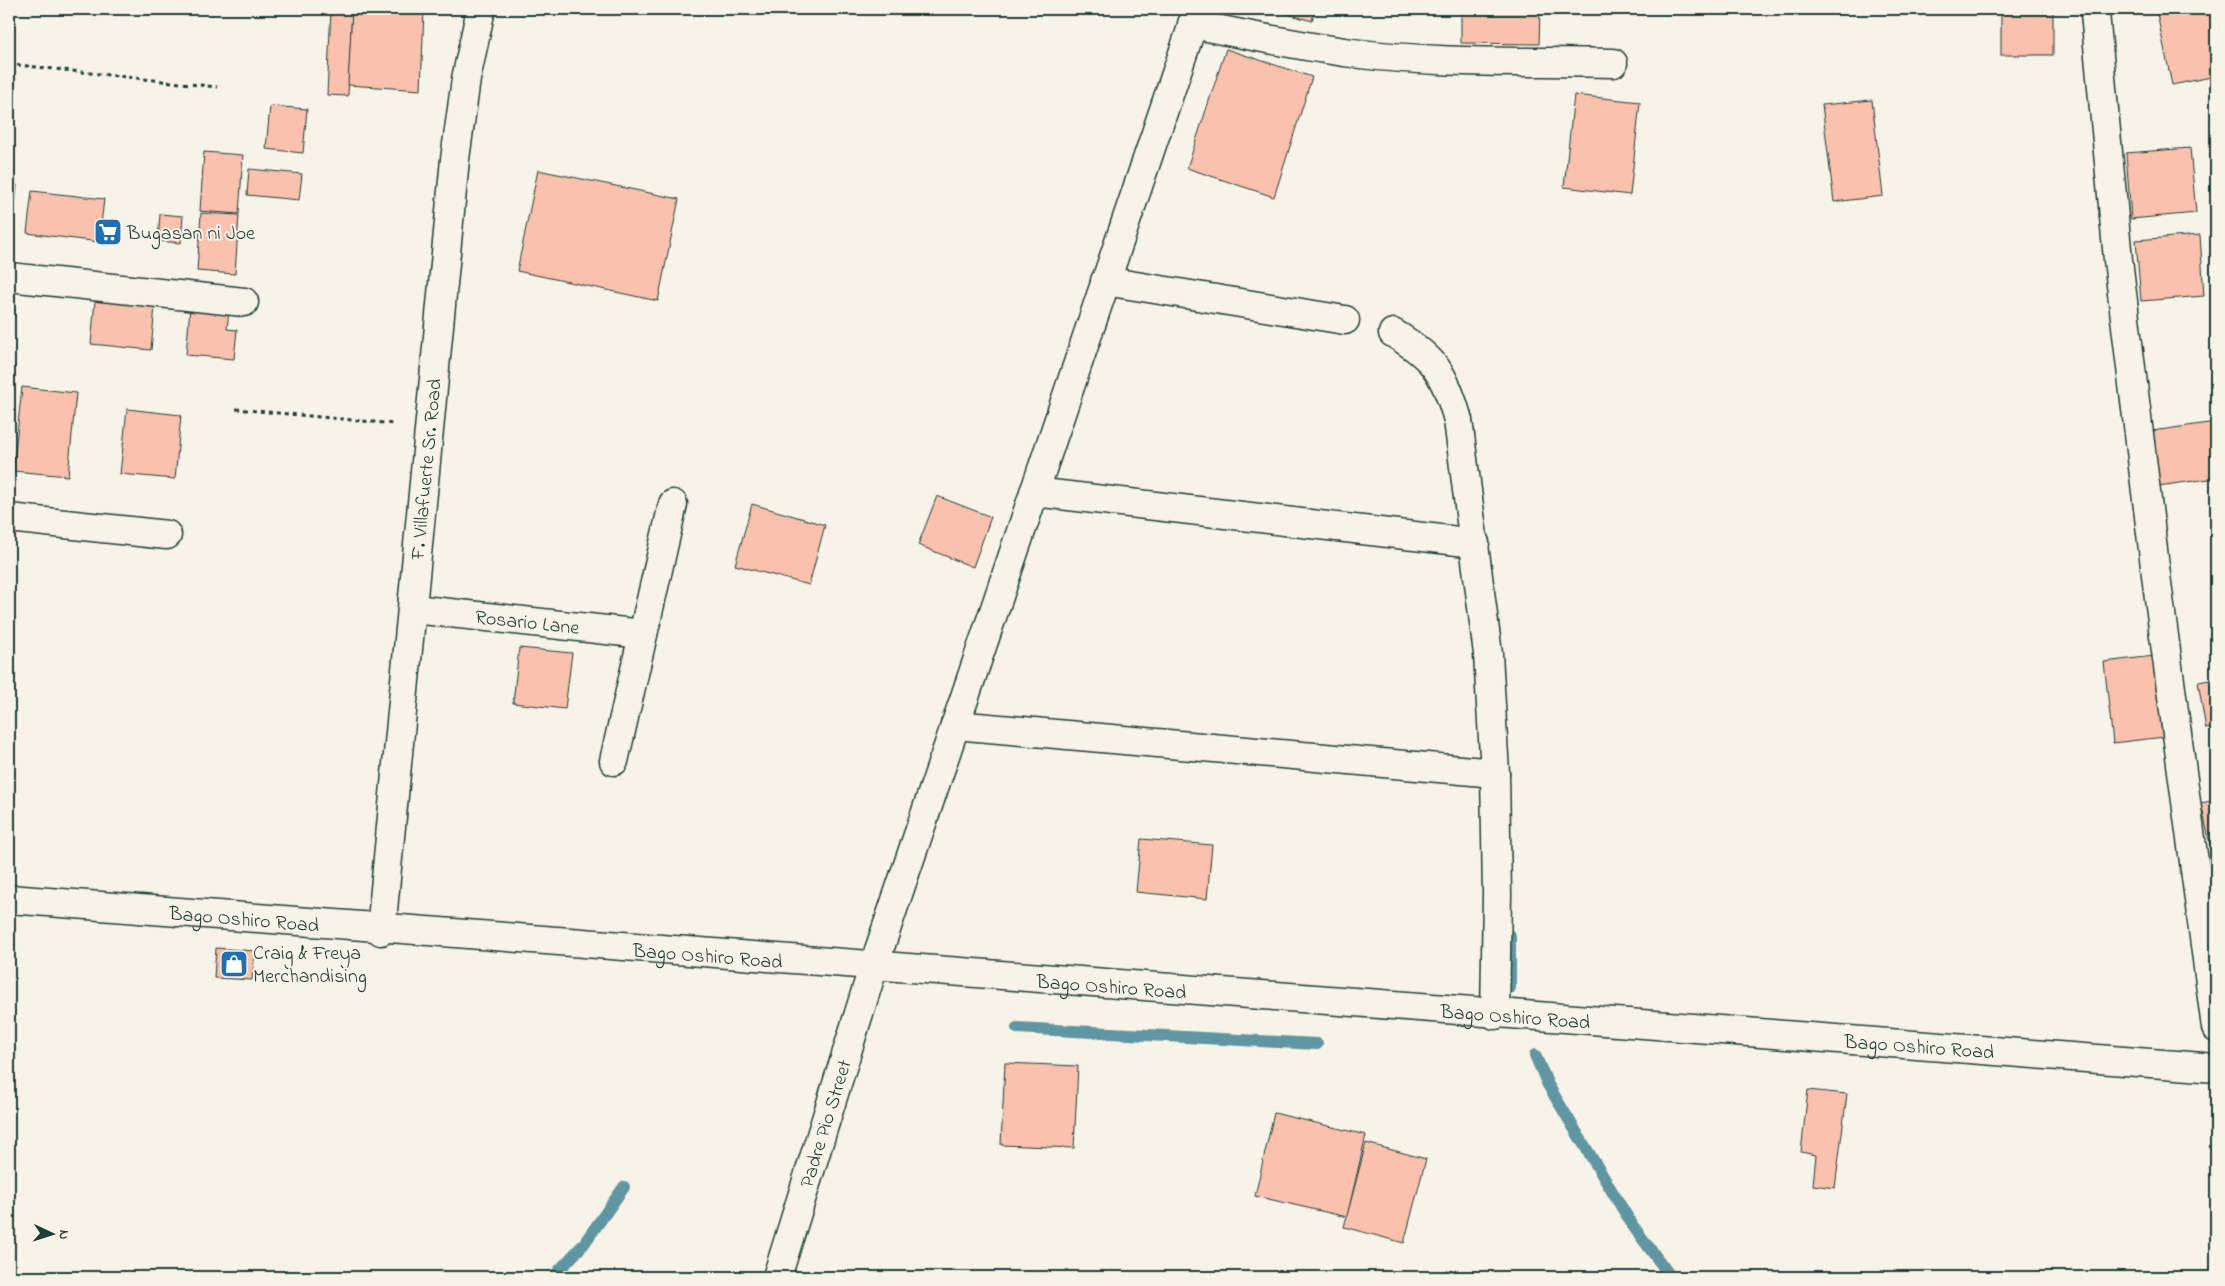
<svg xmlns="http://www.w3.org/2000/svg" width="2225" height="1286" font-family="'Indie Flower',sans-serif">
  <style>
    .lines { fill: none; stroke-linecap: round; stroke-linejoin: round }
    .stream { stroke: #5e96a1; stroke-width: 12 }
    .building { fill: #f9c1ae; stroke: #1f3d34 }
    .minor-casing { stroke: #1f3d34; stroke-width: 31 }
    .path { stroke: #1f3d34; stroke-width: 3; stroke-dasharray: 4 4; stroke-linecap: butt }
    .minor { stroke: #f7f3e8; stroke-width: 28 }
    .labels { text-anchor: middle; stroke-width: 4; stroke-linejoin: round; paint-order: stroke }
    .poi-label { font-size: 20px; fill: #1f3d34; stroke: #f7f3e8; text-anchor: start }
    .street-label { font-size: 20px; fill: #1f3d34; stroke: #f7f3e8 }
  </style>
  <rect width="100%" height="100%" fill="#f7f3e8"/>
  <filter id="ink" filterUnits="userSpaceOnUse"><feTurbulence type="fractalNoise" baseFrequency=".02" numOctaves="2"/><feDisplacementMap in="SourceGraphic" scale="10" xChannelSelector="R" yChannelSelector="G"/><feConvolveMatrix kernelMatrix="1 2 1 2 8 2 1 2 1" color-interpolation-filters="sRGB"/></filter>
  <g filter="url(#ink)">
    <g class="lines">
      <g class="stream">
        <polyline points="1510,936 1510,988"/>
        <polyline points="1017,1028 1317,1044"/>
        <polyline points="1535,1055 1548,1085 1633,1226 1671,1277"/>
        <polyline points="553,1277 583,1245 624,1187"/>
      </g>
    </g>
    <g class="building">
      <polygon points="331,9 352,9 348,96 327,95"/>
      <polygon points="352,9 424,9 421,90 348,85"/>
      <polygon points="1270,9 1315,9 1312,21"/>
      <polygon points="1461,9 1540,9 1539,44 1461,43"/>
      <rect x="2001" y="9" width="52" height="46"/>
      <polygon points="2156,9 2216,9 2216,76 2172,85"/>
      <polygon points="1226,49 1312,77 1274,197 1187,168"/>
      <polygon points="1574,95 1640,102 1630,195 1564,187"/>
      <polygon points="1872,100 1883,196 1834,202 1822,105"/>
      <polygon points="270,106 307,109 303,153 266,149"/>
      <polygon points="2190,148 2196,213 2131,219 2126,153"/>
      <polygon points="204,152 243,155 239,214 200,211"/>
      <polygon points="249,169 302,174 299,200 247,195"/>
      <polygon points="538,170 679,199 658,301 517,271"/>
      <polygon points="9,184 17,185 12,241 9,241"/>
      <polygon points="32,191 104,199 99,242 27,233"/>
      <polygon points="201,213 239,215 235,274 197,271"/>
      <polygon points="160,214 183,216 181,243 158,241"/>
      <polygon points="102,221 118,223 115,244 99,242"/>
      <polygon points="2200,235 2204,296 2141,301 2136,240"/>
      <polygon points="95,301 155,306 151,350 91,344"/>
      <polygon points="190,308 229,311 227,329 237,330 234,359 186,355"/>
      <polygon points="22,387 76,393 68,476 13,471"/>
      <polygon points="127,409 181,415 175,479 120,474"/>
      <polygon points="2216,422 2216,478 2158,486 2152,431"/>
      <polygon points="937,496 991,517 973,567 918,545"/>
      <polygon points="752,504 825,525 809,585 735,565"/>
      <polygon points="519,648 572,653 565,709 513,703"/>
      <polygon points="2154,656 2164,737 2113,743 2104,662"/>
      <polygon points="2216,679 2216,727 2206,729 2198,682"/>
      <polygon points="2216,800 2216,848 2211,849 2201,803"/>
      <polygon points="1141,839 1212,845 1207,899 1136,892"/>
      <polygon points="216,948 255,951 252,980 214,978"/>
      <polygon points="1005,1063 1078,1066 1074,1148 1001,1145"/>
      <polygon points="1808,1090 1847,1094 1835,1188 1813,1185 1816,1155 1801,1152"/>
      <polygon points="1274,1113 1366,1135 1347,1217 1255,1196"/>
      <polygon points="1366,1143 1426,1159 1404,1243 1344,1227"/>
    </g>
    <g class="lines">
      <defs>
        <g id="minor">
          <polyline points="2095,13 2118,260 2157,583 2216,1028"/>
          <path d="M1192,24C1246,35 1299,46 1352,53C1439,64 1527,61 1613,63"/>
          <polyline points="9,277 244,302"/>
          <polyline points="1105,281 1345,320"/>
          <path d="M1393,333C1435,358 1445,374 1458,420L1488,654L1495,773L1497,895L1495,1015"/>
          <polyline points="1034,492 1475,543"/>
          <polyline points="9,518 167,535"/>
          <path id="s1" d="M413,609L643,634"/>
          <polyline points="955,725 1495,773"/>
          <polyline points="614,761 673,504"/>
          <path id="s2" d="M9,899C744,961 1480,1013 2216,1068"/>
          <path id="s3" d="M381,931L455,159L466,79L481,9"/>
          <path id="s4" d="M777,1277L873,968L1198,9"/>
        </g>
      </defs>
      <use href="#minor" class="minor-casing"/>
      <g class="path">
        <polyline points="9,64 217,87"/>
        <polyline points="236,409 395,424"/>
      </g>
      <use href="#minor" class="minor"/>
    </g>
  </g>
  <defs>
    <symbol id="supermarket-square" viewBox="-11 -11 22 22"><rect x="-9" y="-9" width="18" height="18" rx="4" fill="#1f6fb2" stroke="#f7f3e8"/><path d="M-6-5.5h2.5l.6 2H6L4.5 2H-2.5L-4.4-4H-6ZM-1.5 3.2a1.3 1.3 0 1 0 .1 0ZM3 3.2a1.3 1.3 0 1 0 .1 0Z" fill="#fff"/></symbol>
    <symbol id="shop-square" viewBox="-11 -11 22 22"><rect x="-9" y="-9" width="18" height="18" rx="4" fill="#1f6fb2" stroke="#f7f3e8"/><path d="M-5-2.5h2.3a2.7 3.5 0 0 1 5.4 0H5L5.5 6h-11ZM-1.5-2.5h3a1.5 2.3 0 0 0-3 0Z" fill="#fff"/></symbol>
  </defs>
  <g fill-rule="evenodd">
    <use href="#supermarket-square" x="92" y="216" width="32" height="32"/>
    <use href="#shop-square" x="218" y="948" width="32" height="32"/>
  </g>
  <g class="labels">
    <g class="poi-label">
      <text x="127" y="239">Bugasan ni Joe</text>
      <text x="253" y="959">Craig &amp; Freya<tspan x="253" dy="23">Merchandising</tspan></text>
    </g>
    <g class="street-label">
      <text dy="7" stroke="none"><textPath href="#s3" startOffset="464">F. Villafuerte Sr. Road</textPath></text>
      <text dy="7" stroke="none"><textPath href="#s1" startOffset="115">Rosario Lane</textPath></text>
      <text dy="7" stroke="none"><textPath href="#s2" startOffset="236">Bago Oshiro Road</textPath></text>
      <text dy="7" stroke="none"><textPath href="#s2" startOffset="701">Bago Oshiro Road</textPath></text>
      <text dy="7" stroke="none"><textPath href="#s2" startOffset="1106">Bago Oshiro Road</textPath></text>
      <text dy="7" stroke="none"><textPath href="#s2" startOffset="1511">Bago Oshiro Road</textPath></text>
      <text dy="7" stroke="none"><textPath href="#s2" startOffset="1916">Bago Oshiro Road</textPath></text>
      <text dy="7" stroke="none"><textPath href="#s4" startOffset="161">Padre Pio Street</textPath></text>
    </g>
  </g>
  <rect width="2225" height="1286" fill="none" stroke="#f7f3e8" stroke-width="30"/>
  <rect x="15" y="15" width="2195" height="1256" fill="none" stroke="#1f3d34" stroke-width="2" filter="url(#ink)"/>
  <g transform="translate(52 1234) rotate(94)" stroke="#f7f3e8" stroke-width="4" paint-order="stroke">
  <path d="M0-4L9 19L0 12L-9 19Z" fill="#1f3d34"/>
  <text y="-8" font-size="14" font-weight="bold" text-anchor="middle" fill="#1f3d34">N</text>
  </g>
</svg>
